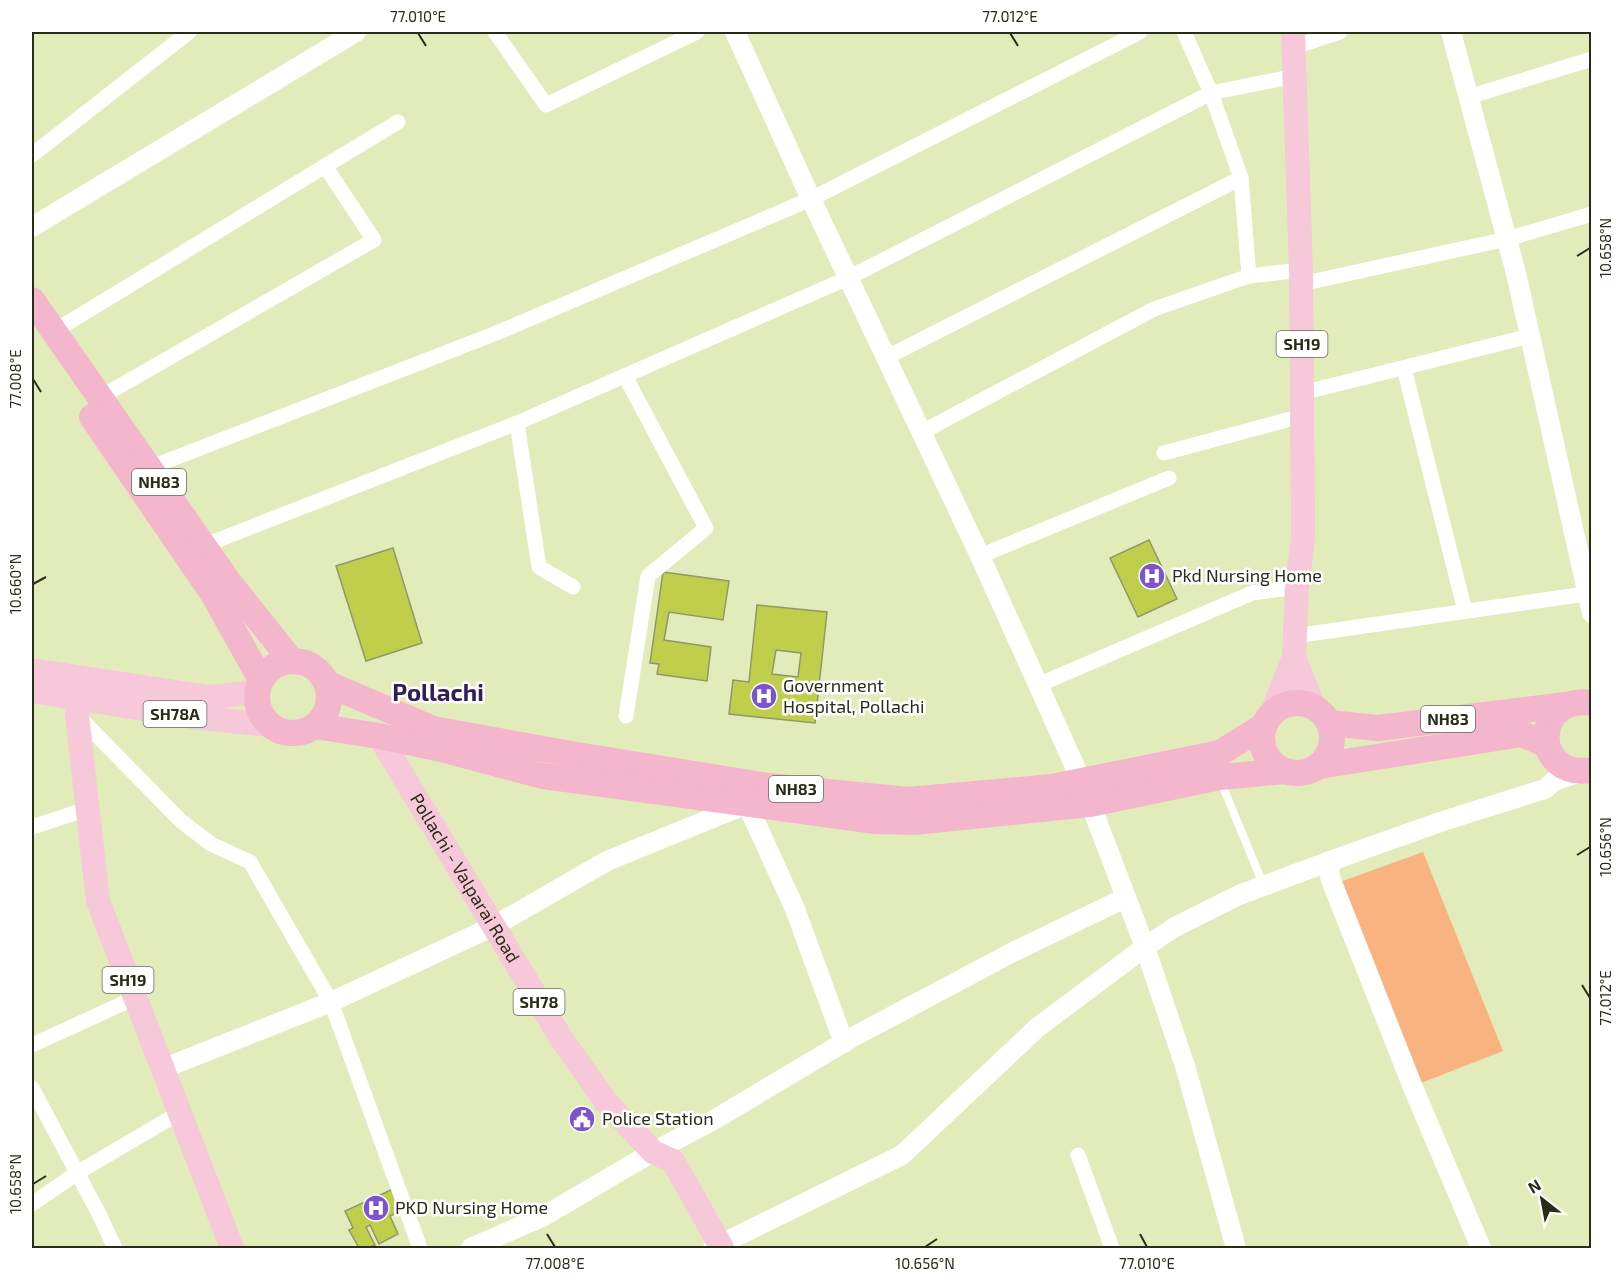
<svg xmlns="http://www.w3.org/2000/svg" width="1623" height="1280" font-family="'Exo 2',sans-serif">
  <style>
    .green { fill: #f9b381 }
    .building { fill: #bfcf4c; stroke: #90986a; stroke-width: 1.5; fill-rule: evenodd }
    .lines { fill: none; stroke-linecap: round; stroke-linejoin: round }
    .service { stroke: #fff; stroke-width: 8 }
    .minor { stroke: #fff; stroke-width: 15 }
    .tertiary { stroke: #fff; stroke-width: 20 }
    .primary { stroke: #f7c8d9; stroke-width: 24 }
    .trunk { stroke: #f4b6cc; stroke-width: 26 }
    .ticks { fill: none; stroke: #292c19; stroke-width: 2 }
    .labels { text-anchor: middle; stroke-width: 5; stroke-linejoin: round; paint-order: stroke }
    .shield { fill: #fff; stroke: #696b5e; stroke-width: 1.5 }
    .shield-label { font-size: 16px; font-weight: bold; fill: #292c19 }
    .poi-label { font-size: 18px; fill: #292c19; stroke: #fff; text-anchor: start }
    .street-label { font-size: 18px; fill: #292c19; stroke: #fff }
    .district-label { font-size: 24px; font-weight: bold; fill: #311d57; stroke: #fff }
    .neatline { fill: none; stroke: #292c19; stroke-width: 2 }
    .ticks-label { font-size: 15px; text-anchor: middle; fill: #292c19 }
  </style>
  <rect width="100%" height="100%" fill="#e2ebba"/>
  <polygon class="green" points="1423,852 1503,1051 1421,1083 1340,882"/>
  <g class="building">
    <polygon points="1149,540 1177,599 1138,617 1110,558"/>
    <polygon points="393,548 422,643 366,661 336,566"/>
    <polygon points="663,572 729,581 723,620 669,612 664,640 711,647 707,681 657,674 659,664 650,663"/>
    <path d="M757,605L827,612L815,723L729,714L733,680L749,682ZM776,650L801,653L798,677L772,674Z"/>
    <polygon points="393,1189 404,1210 390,1216 398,1234 379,1244 370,1225 366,1227 375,1245 367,1248 359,1248 349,1230 353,1228 345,1211"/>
  </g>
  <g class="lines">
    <polyline class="service" points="1221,782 1263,884"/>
    <g class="minor">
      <polyline points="495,32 546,105 697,32"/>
      <polyline points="1184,32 1211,93 1241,178 1249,276"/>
      <polyline points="1294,47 1340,32"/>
      <polyline points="1468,97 1592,59"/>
      <polyline points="32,155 189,32"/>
      <polyline points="325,166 398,122"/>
      <polyline points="1301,284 1507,239 1592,214"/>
      <polyline points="53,332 325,166 374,240 99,398"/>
      <polyline points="887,357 1241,178"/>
      <polyline points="1404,368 1465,611"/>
      <polyline points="625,376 706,528 648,576 626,716"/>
      <polyline points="1302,393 1530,336"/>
      <polyline points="517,423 539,567 573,587"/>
      <polyline points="922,432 1154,309 1249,276 1301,270"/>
      <polyline points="1164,453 1302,416"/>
      <polyline points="149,468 499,332 811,199 1140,32"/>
      <polyline points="203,546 517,423 848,278 1211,93 1295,76"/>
      <polyline points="980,556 1169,478"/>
      <polyline points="1295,636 1592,593"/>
      <polyline points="1038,685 1252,593 1297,587"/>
      <polyline points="77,715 181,821 211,844 250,862 331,1002 420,1248"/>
      <polyline points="32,827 87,809"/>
      <polyline points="32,1045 135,998"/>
      <polyline points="32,1088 98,1212 115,1248"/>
      <polyline points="1078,1155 1112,1248"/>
      <polyline points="32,1204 77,1173 179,1113"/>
    </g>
    <g class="tertiary">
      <polyline points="735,32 811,199 980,556 1082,782 1145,947 1186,1069 1236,1248"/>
      <polyline points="1451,32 1516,273 1592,613"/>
      <polyline points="32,227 356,32"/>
      <polyline points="1336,859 1328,867 1331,880 1414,1090 1481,1248"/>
      <polyline points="162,1069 331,1002 494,926 607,861 747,804 795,909 844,1043"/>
      <polyline points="471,1248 544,1216 653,1152 712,1121 853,1037 1013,952 1125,898"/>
      <polyline points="713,1248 902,1155 1038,1027 1145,947 1175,927 1239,895 1336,859 1443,821 1545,789 1554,781 1580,772"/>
    </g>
    <g class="primary">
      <polyline points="1294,657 1314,708"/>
      <polyline points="32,670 209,697 257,692"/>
      <polyline points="32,691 192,717 270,725"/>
      <polyline points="80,699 77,715 98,901 232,1248"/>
      <polyline points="1271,715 1294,657 1297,587 1303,537 1301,270 1293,32"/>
      <path id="s1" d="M379,736L561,1038L606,1102L653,1152L673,1161L722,1248"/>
    </g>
    <g class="trunk">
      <polyline points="32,300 228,581 291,660"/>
      <polyline points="92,417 213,594 261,680"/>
      <circle cx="293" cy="697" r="36"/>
      <polyline points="328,684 433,729 571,754 768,786 908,800 1052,787 1220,753 1265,725"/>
      <path d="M1592,703C1532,694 1531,780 1592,770"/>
      <circle cx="1297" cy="738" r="35"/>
      <polyline points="1329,723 1378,728 1566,705"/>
      <polyline points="315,726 379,736 437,748 543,776 875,821 914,822 1090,804 1220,777 1286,771"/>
      <polyline points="1319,766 1522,734 1547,745"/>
    </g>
  </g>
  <path class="ticks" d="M418,33L426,46M1010,33L1018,46M1577,256L1590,248M33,379L41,392M33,584L46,577M1577,855L1590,847M1582,985L1590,998M33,1184L46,1176M547,1234L555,1247M1140,1234L1147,1247M925,1247L937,1239"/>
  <defs>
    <symbol id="hospital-disc" viewBox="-11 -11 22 22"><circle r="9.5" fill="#7e54ce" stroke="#fff"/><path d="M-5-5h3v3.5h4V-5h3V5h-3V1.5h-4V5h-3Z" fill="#fff"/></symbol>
    <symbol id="civic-disc" viewBox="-11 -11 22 22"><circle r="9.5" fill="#7e54ce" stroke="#fff"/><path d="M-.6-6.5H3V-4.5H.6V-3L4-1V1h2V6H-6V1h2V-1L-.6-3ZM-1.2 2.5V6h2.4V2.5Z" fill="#fff"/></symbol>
  </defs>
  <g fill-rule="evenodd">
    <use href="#hospital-disc" x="1137" y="561" width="30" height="30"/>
    <use href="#hospital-disc" x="749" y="681" width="30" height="30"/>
    <use href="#civic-disc" x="567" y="1104" width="30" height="30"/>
    <use href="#hospital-disc" x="361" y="1193" width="30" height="30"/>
  </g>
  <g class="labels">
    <g class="shield">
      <rect x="1276.5" y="331" width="51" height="26" rx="4.5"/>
      <rect x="132" y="469" width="54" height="26" rx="4.5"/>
      <rect x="143.5" y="701" width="63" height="26" rx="4.5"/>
      <rect x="1421" y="706" width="54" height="26" rx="4.5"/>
      <rect x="769" y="776" width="54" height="26" rx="4.5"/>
      <rect x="102.5" y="967" width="51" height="26" rx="4.5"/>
      <rect x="513.5" y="989" width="51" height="26" rx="4.5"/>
    </g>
    <g class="shield-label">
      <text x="1302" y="350">SH19</text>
      <text x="159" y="488">NH83</text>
      <text x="175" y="720">SH78A</text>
      <text x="1448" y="725">NH83</text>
      <text x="796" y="795">NH83</text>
      <text x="128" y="986">SH19</text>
      <text x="539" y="1008">SH78</text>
    </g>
    <g class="poi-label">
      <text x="1172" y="582">Pkd Nursing Home</text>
      <text x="783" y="692">Government<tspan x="783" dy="21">Hospital, Pollachi</tspan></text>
      <text x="602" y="1125">Police Station</text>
      <text x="395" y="1214">PKD Nursing Home</text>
    </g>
    <g class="street-label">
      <text dy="6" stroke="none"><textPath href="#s1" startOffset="166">Pollachi - Valparai Road</textPath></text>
    </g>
    <g class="district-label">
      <text x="438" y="701">Pollachi</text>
    </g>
  </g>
  <rect width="1623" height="1280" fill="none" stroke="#ffffff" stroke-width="66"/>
  <g transform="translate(1542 1199) rotate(329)" stroke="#ffffff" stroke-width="4.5" paint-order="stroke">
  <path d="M0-4.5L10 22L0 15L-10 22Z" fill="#292c19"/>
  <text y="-9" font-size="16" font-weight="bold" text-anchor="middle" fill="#292c19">N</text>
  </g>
  <rect x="33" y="33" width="1557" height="1214" class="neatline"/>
  <g class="ticks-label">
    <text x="418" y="22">77.010°E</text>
    <text x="1010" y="22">77.012°E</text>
    <text transform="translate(1606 248) rotate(-90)" y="5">10.658°N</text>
    <text transform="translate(16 379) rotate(-90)" y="5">77.008°E</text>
    <text transform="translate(16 584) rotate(-90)" y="5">10.660°N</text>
    <text transform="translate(1606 847) rotate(-90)" y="5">10.656°N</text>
    <text transform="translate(1606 998) rotate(-90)" y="5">77.012°E</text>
    <text transform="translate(16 1184) rotate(-90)" y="5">10.658°N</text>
    <text x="555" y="1269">77.008°E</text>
    <text x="925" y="1269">10.656°N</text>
    <text x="1147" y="1269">77.010°E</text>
  </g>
</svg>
